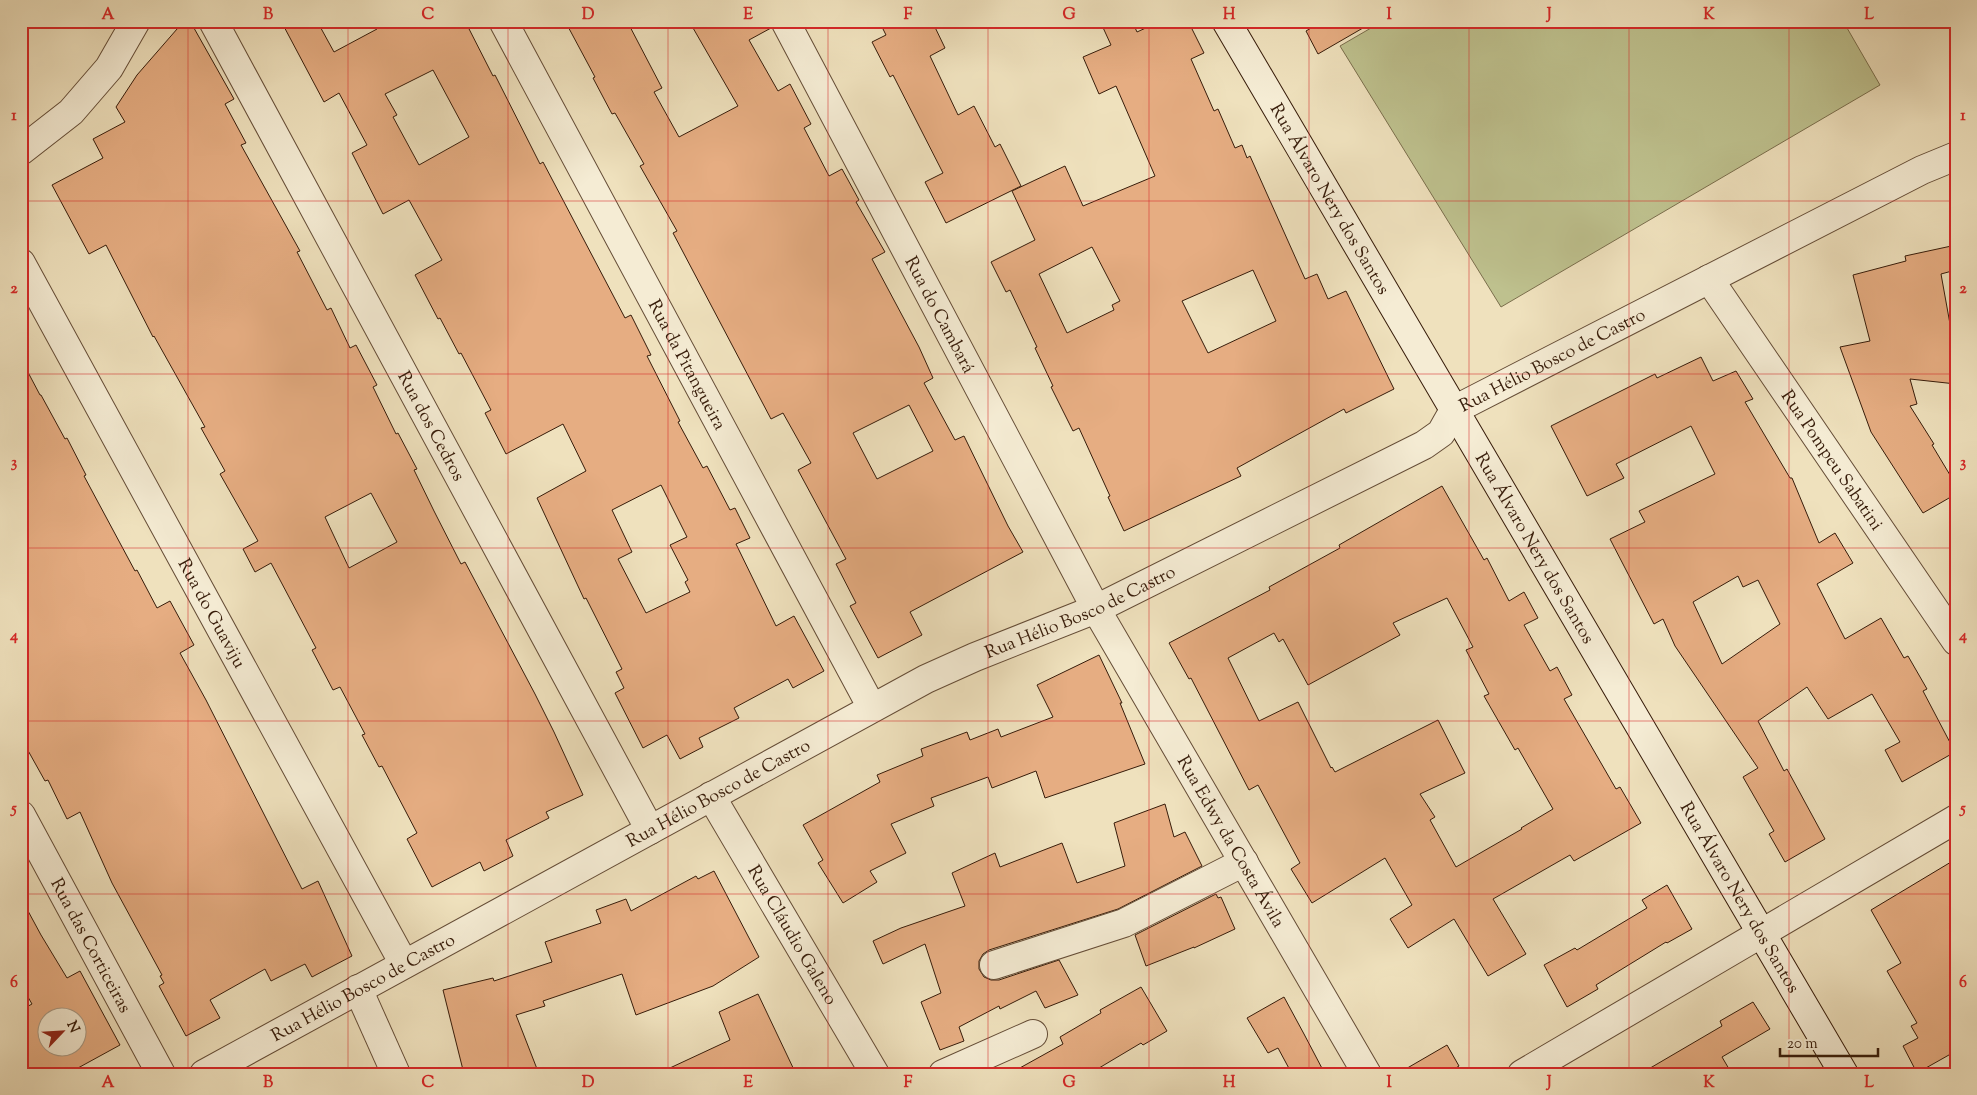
<svg xmlns="http://www.w3.org/2000/svg" width="1977" height="1095" font-family="'Sorts Mill Goudy',serif">
  <style>
    .green { fill: #bec18e; stroke: #7a6e4c }
    .building { fill: #e6ad82; stroke: #371c0a; fill-rule: evenodd }
    .lines { fill: none; stroke-linecap: round; stroke-linejoin: round }
    .minor-casing { stroke: #654d37; stroke-width: 30 }
    .secondary-casing { stroke: #371c0a; stroke-width: 30 }
    .minor { stroke: #f5ecd4; stroke-width: 28 }
    .secondary { stroke: #f5ecd4; stroke-width: 28 }
    .grid { fill: none; stroke: #d62828; stroke-width: 1; stroke-opacity: 0.55 }
    .labels { text-anchor: middle; stroke-width: 4; stroke-linejoin: round; paint-order: stroke }
    .street-label { font-size: 18px; fill: #371c0a; stroke: #f5ecd4 }
    .neatline { fill: none; stroke: #d62828; stroke-width: 2 }
    .grid-label { font-size: 16px; text-anchor: middle; font-weight: bold; fill: #d62828 }
  </style>
  <rect width="100%" height="100%" fill="#efe1bd"/>
  <filter id="stains"><feTurbulence type="fractalNoise" baseFrequency=".004" numOctaves="4"/><feColorMatrix values="0 0 0 0 .2 0 0 0 0 .09 0 0 0 0 .02 0 0 0 .5 -.17"/></filter>
  <radialGradient id="worn" r=".72"><stop offset=".6" stop-color="#630" stop-opacity="0"/><stop offset="1" stop-color="#630" stop-opacity=".3"/></radialGradient>
  <polygon class="green" points="1383,21 1843,21 1880,85 1501,307 1340,46"/>
  <g class="building">
    <path d="M184,21H190L234,99L225,104L246,143L241,145L300,251L297,252L327,310L331,308L350,348L356,345L377,385L373,387L396,434L398,433L417,469L414,470L434,511L461,564L465,562L535,694L554,732L583,795L546,812L549,818L506,840L513,856L484,871L480,862L432,887L407,839L417,833L382,766L379,767L362,735L365,734L340,687L333,690L312,650L316,648L271,563L255,572L243,549L258,541L220,474L225,471L201,428L205,427L154,336L153,337L106,245L89,254L52,185L103,158L93,139L125,122L116,107L137,75ZM371,493L397,542L349,568L325,517Z"/>
    <path d="M281,21H317L334,52L377,29L373,21H465L493,76L495,75L540,164L543,162L625,318L631,315L651,355L647,356L680,421L678,422L703,468L707,466L730,510L735,508L750,538L736,544L776,626L794,616L824,671L793,688L788,679L734,708L739,718L699,738L703,747L680,759L667,735L643,748L615,693L624,688L616,672L622,669L586,598L584,599L537,498L586,471L563,424L506,454L485,413L491,410L461,353L459,354L440,318L438,319L415,275L442,260L409,200L383,214L352,153L367,145L339,93L324,102ZM433,70L469,137L419,165L393,117L397,115L385,94ZM661,485L687,537L670,545L688,580L685,582L690,592L646,613L618,559L632,552L612,510Z"/>
    <path d="M565,21H627L662,88L654,92L679,137L738,106L689,21H770L771,28L749,40L778,91L790,84L811,124L804,128L829,176L842,169L859,200L856,202L885,252L872,259L919,347L933,378L924,383L955,440L964,436L1008,526L1023,552L910,612L922,635L878,658L850,606L856,603L836,564L846,559L798,470L811,463L783,413L771,419L673,233L677,231L640,166L644,164L615,113L612,114L593,78L595,77ZM909,405L933,451L877,479L853,433Z"/>
    <polygon points="879,21 932,21 945,48 930,56 958,115 974,106 995,147 1000,144 1021,186 946,223 925,182 943,173 893,75 890,77 872,42 886,35"/>
    <path d="M1100,21H1132L1137,32L1161,21H1188L1204,53L1191,59L1214,111L1218,109L1235,148L1242,145L1247,158L1250,156L1305,279L1317,274L1328,299L1346,291L1394,389L1346,413L1344,409L1237,468L1241,476L1124,531L1108,497L1110,496L1079,428L1073,431L1051,387L1053,386L1035,348L1037,347L1010,290L1006,292L991,262L1035,240L1012,191L1065,166L1083,206L1155,176L1116,86L1099,94L1083,57L1111,45ZM1092,247L1120,301L1112,305L1114,310L1067,333L1039,274ZM1253,270L1276,321L1208,353L1182,301Z"/>
    <polygon points="1323,21 1375,21 1318,54 1306,31"/>
    <polygon points="1956,245 1952,271 1941,274 1950,324 1956,325 1956,384 1910,379 1917,404 1910,406 1934,444 1932,445 1956,485 1956,494 1923,513 1871,432 1840,347 1870,341 1853,275 1906,261 1905,256"/>
    <path d="M1701,357L1713,381L1736,371L1753,399L1745,402L1790,478H1792L1819,543L1835,533L1853,563L1817,584L1845,639L1881,618L1904,658L1908,656L1927,689L1923,691L1955,752L1902,782L1885,750L1900,742L1872,694L1828,719L1807,687L1758,721L1784,771L1787,769L1825,839L1785,862L1769,834L1774,831L1743,777L1758,768L1675,646L1663,619L1654,624L1610,539L1645,522L1639,511L1715,474L1691,426L1616,464L1624,478L1587,496L1551,426L1655,374L1657,378ZM1738,576L1743,587L1758,580L1780,624L1722,664L1693,602Z"/>
    <polygon points="21,359 40,395 41,395 65,439 67,438 86,475 84,476 135,571 137,570 157,608 170,601 194,645 180,653 206,700 302,889 318,881 352,956 312,977 305,964 271,981 265,969 210,1000 220,1018 186,1036 159,986 164,983 160,976 162,975 112,883 80,812 67,819 48,780 45,781 21,738"/>
    <path d="M1442,486L1484,560L1487,558L1509,601L1524,592L1538,618L1524,625L1550,671L1557,667L1572,695L1564,699L1616,789L1620,787L1641,823L1574,861L1570,855L1493,899L1526,954L1488,976L1454,919L1408,948L1390,919L1412,905L1385,858L1312,903L1291,869L1300,863L1258,785L1249,790L1191,678L1189,679L1169,643L1270,590L1269,587L1340,548L1339,545ZM1447,598L1473,647L1466,650L1489,694L1484,696L1515,750L1518,748L1553,809L1521,828L1522,829L1456,867L1430,820L1435,817L1420,794L1465,773L1438,720L1335,772L1332,767L1331,768L1298,702L1259,721L1228,658L1274,633L1279,642L1283,639L1308,685L1400,635L1393,623Z"/>
    <polygon points="1099,655 1122,703 1120,703 1145,764 1045,798 1036,771 992,788 988,777 931,798 934,806 891,824 906,853 870,871 877,882 843,903 818,863 823,860 803,825 880,782 877,775 923,756 921,749 967,732 970,740 998,729 1001,737 1053,717 1037,685"/>
    <polygon points="1165,804 1174,837 1185,832 1202,866 1118,909 989,950 983,954 979,961 979,969 984,977 991,980 999,980 1059,960 1078,995 1045,1008 1036,991 1000,1009 999,1006 959,1027 964,1041 940,1050 921,1002 941,993 925,944 883,964 873,941 901,928 965,906 952,873 995,853 1000,867 1062,843 1077,883 1125,866 1114,823"/>
    <polygon points="1956,859 1956,1051 1917,1073 1903,1046 1918,1038 1911,1026 1917,1023 1887,971 1901,963 1871,910"/>
    <polygon points="714,871 759,957 713,986 636,1015 622,974 543,1001 545,1006 516,1015 539,1074 464,1074 443,990 493,978 494,981 552,962 545,942 601,923 596,910 626,899 631,911 696,876 698,879"/>
    <polygon points="1667,885 1692,929 1667,943 1666,942 1596,985 1598,989 1567,1007 1544,965 1575,948 1577,950 1647,908 1642,900"/>
    <polygon points="1216,894 1218,898 1221,897 1235,929 1194,948 1194,947 1146,966 1135,935"/>
    <path d="M21,898L41,935L67,978L80,971L120,1045L67,1074H21V1010L32,1004L21,985ZM48,1018H78V1048H48Z"/>
    <polygon points="1141,987 1167,1031 1143,1045 1141,1043 1089,1074 1009,1074 1063,1044 1060,1037 1101,1013 1100,1010"/>
    <polygon points="758,994 796,1074 657,1074 730,1040 719,1012"/>
    <polygon points="1284,997 1304,1034 1325,1074 1292,1074 1278,1048 1268,1053 1247,1018"/>
    <polygon points="1753,1002 1770,1029 1722,1057 1732,1074 1640,1074 1722,1026 1720,1021"/>
    <polygon points="1447,1045 1459,1066 1446,1074 1397,1074"/>
  </g>
  <g class="lines">
    <defs>
      <g id="minor">
        <path id="s1" d="M213,21L650,830"/>
        <path id="s2" d="M503,21L872,708"/>
        <path id="s3" d="M785,21L1096,609L1367,1074"/>
        <polyline points="21,151 71,112 109,68 136,21"/>
        <path id="s4" d="M21,263L404,964"/>
        <path id="s5" d="M1709,279L1956,641"/>
        <path id="s6" d="M711,796L875,1074"/>
        <path id="s7" d="M21,815L161,1074"/>
        <polyline points="994,965 1124,923 1244,862"/>
        <polyline points="358,989 396,1074"/>
        <path id="s8" d="M204,1074L926,679L975,657L1096,609L1424,445L1441,433L1454,410L1922,170L1956,156"/>
        <polyline points="943,1074 1033,1034"/>
        <polyline points="1522,1074 1956,819"/>
      </g>
      <g id="secondary">
        <path id="s9" d="M1226,21L1844,1074"/>
      </g>
    </defs>
    <use href="#minor" class="minor-casing"/>
    <use href="#secondary" class="secondary-casing"/>
    <use href="#minor" class="minor"/>
    <use href="#secondary" class="secondary"/>
  </g>
  <path class="grid" d="M188,21V1074M348,21V1074M508,21V1074M668,21V1074M828,21V1074M988,21V1074M1149,21V1074M1309,21V1074M1469,21V1074M1629,21V1074M1789,21V1074M21,201H1956M21,374H1956M21,548H1956M21,721H1956M21,894H1956"/>
  <g class="labels">
    <g class="street-label">
      <text dy="6" stroke="none"><textPath href="#s9" startOffset="206">Rua Álvaro Nery dos Santos</textPath></text>
      <text dy="6" stroke="none"><textPath href="#s3" startOffset="332">Rua do Cambará</textPath></text>
      <text dy="6" stroke="none"><textPath href="#s8" startOffset="1531">Rua Hélio Bosco de Castro</textPath></text>
      <text dy="6" stroke="none"><textPath href="#s2" startOffset="390">Rua da Pitangueira</textPath></text>
      <text dy="6" stroke="none"><textPath href="#s1" startOffset="460">Rua dos Cedros</textPath></text>
      <text dy="6" stroke="none"><textPath href="#s5" startOffset="219">Rua Pompeu Sabatini</textPath></text>
      <text dy="6" stroke="none"><textPath href="#s9" startOffset="611">Rua Álvaro Nery dos Santos</textPath></text>
      <text dy="6" stroke="none"><textPath href="#s8" startOffset="991">Rua Hélio Bosco de Castro</textPath></text>
      <text dy="6" stroke="none"><textPath href="#s4" startOffset="399">Rua do Guaviju</textPath></text>
      <text dy="6" stroke="none"><textPath href="#s8" startOffset="586">Rua Hélio Bosco de Castro</textPath></text>
      <text dy="6" stroke="none"><textPath href="#s3" startOffset="934">Rua Edwy da Costa Ávila</textPath></text>
      <text dy="6" stroke="none"><textPath href="#s9" startOffset="1016">Rua Álvaro Nery dos Santos</textPath></text>
      <text dy="6" stroke="none"><textPath href="#s6" startOffset="161">Rua Cláudio Galeno</textPath></text>
      <text dy="6" stroke="none"><textPath href="#s7" startOffset="148">Rua das Corticeiras</textPath></text>
      <text dy="6" stroke="none"><textPath href="#s8" startOffset="181">Rua Hélio Bosco de Castro</textPath></text>
    </g>
  </g>
  <rect width="1977" height="1095" fill="none" stroke="#efe1bd" stroke-width="55"/>
  <g transform="translate(62 1032) rotate(65)"><circle r="24" fill="#f5ecd4" stroke="#a99983"/>
  <path d="M0-4L9 19L0 12L-9 19Z" fill="#8f2418"/>
  <text y="-8" font-size="14" font-weight="bold" text-anchor="middle" fill="#371c0a">N</text>
  </g>
  <path d="M1780 1048v8h98v-8" fill="none" stroke="#371c0a" stroke-width="2.5"/>
  <text x="1787" y="1048" font-size="15" fill="#371c0a" stroke="#f5ecd4" stroke-width="4" paint-order="stroke">20 m</text>
  <rect x="28" y="28" width="1922" height="1040" class="neatline"/>
  <g class="grid-label">
    <text x="108" y="19">A</text>
    <text x="268" y="19">B</text>
    <text x="428" y="19">C</text>
    <text x="588" y="19">D</text>
    <text x="748" y="19">E</text>
    <text x="908" y="19">F</text>
    <text x="1069" y="19">G</text>
    <text x="1229" y="19">H</text>
    <text x="1389" y="19">I</text>
    <text x="1549" y="19">J</text>
    <text x="1709" y="19">K</text>
    <text x="1869" y="19">L</text>
    <text x="14" y="120">1</text>
    <text x="1963" y="120">1</text>
    <text x="14" y="293">2</text>
    <text x="1963" y="293">2</text>
    <text x="14" y="467">3</text>
    <text x="1963" y="467">3</text>
    <text x="14" y="640">4</text>
    <text x="1963" y="640">4</text>
    <text x="14" y="813">5</text>
    <text x="1963" y="813">5</text>
    <text x="14" y="987">6</text>
    <text x="1963" y="987">6</text>
    <text x="108" y="1087">A</text>
    <text x="268" y="1087">B</text>
    <text x="428" y="1087">C</text>
    <text x="588" y="1087">D</text>
    <text x="748" y="1087">E</text>
    <text x="908" y="1087">F</text>
    <text x="1069" y="1087">G</text>
    <text x="1229" y="1087">H</text>
    <text x="1389" y="1087">I</text>
    <text x="1549" y="1087">J</text>
    <text x="1709" y="1087">K</text>
    <text x="1869" y="1087">L</text>
  </g>
  <rect width="100%" height="100%" filter="url(#stains)"/>
  <rect width="100%" height="100%" fill="url(#worn)"/>
</svg>
